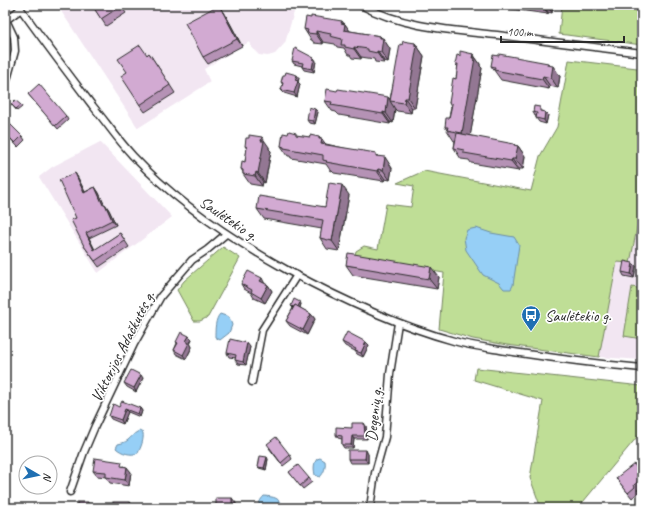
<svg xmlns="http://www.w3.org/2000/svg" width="647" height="513" font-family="Caveat,sans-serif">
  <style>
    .built { fill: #f2e6f2 }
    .green { fill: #bfde96; stroke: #758460 }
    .water { fill: #96cff6; stroke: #6b8da5 }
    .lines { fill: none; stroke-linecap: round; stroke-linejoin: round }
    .street-casing { stroke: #2b2b2b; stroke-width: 9 }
    .street { stroke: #fff; stroke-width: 6 }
    .wall { fill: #b592b5; stroke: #2b2b2b }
    .shaded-wall { fill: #937793; stroke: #2b2b2b }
    .building { fill: #d2aad2; stroke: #2b2b2b }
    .labels { text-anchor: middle; stroke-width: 3.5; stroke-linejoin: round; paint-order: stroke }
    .street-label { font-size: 16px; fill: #2b2b2b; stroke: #fff }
    .poi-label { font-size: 16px; fill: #2b2b2b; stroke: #fff; text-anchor: start }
  </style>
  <rect width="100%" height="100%" fill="#fff"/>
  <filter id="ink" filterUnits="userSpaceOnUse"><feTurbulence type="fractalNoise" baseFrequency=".025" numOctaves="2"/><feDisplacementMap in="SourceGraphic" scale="8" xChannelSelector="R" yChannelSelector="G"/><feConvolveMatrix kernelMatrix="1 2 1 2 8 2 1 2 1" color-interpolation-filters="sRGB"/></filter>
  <g filter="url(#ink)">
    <g class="built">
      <polygon points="5,5 7,5 11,10 5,45"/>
      <polygon points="57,5 296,5 285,43 275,54 268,56 259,55 252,48 249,42 204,69 210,82 138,128"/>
      <polygon points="100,142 172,217 98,273 39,177 52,167"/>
      <polygon points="642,203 642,360 599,357 617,262 630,263"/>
    </g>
    <g class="green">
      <polygon points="562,5 642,5 642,45 559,34"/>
      <polygon points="569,60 637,68 642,74 642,203 630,263 617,262 599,357 507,345 473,339 439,329 444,273 354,258 356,251 364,246 378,249 386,204 411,207 414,186 397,183 424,171 531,191 540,156 557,127"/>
      <polygon points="223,247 240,258 208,317 200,321 194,321 177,290 184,281"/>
      <polygon points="632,287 642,289 642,339 624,336"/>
      <polygon points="476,368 642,386 642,431 578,508 541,508 530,478 543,401 474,380"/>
    </g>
    <g class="water">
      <polygon points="476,228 491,233 514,237 519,245 513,285 511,289 504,289 499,283 483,275 466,250 464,238 467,230"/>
      <path d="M220,314L229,317L232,325L229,333L220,340L215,337C215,330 215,319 220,314Z"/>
      <path d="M139,431L143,433C144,440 141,447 138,453C131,456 121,453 116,448L118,444C131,442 130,435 139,431Z"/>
      <path d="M320,458L325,461C326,467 324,473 320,477L315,475C314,470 313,464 317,459Z"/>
      <path d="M264,496C273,497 281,497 281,508H258C259,503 260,500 264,496Z"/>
    </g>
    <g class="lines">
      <defs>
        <g id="street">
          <path d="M18,5C42,39 67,72 92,105C106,122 118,140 133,156C177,203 231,239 287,270C340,299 396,325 454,341C471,346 489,348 507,351C552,358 597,364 642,368"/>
          <path d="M361,5C401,27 451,30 497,35C545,41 594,47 642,53"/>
          <polyline points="5,87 15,51 14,37 6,20 21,9"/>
          <polyline points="252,382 262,330 297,275"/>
          <polyline points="70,492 84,452 95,426 134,344 161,296 192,260 207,250 226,234"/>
          <polyline points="370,508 375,473 385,437 390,374 398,323"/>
        </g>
      </defs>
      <use href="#street" class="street-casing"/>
      <use href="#street" class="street"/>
    </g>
    <g class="wall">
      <polygon points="92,5 120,5 126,13 106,26"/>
      <polygon points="507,5 553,5 552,13 548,12 548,14 511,9 509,6"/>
      <polygon points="224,12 242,46 208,64 203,57"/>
      <polygon points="344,23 350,31 380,36 390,49 388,62 384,61 384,63 375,62 374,59 361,57 361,59 352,58 350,55 348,55 344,48 337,47 335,44 323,42 323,44 314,43 312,40 311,40 304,29"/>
      <polygon points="415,43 424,56 415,108 412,108 411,113 397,111 395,109 393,123 390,122 390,124 339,115 336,112 332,111 325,101 390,99 402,45"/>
      <polygon points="149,53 175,93 145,112 140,105 127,72"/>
      <polygon points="473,54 480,64 480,66 482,68 470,136 518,146 525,156 523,169 519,169 519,171 471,163 469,160 461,159 454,148 455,141 454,141 445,127 449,118 451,107 449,103 456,79 458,67 455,64 460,56"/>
      <polygon points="314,58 316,61 314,72 304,70 302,67 302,66 294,64 292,61"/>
      <polygon points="549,65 560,76 558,88 550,86 549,89 501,80 491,66"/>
      <polygon points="299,78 298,82 300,84 297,97 284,93 281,90 283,85 281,82"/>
      <polygon points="28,94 66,116 68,120 58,129"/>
      <polygon points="11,104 21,105 22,107 17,111"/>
      <polygon points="543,111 548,115 546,124 539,122 536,118 536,116 535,116 533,112"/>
      <polygon points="318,112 315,124 309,123 307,120"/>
      <polygon points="5,129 22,136 25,140 18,147 6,134 5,133"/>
      <polygon points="288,134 321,139 326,144 379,156 392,168 390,180 385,179 384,181 334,173 332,171 330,170 326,164 291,158 290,156 288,156 281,146"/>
      <polygon points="245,146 269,147 269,149 271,151 265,183 263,182 262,186 250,184 243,174 243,172 241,169 245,162 247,149"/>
      <polygon points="75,173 78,178 85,192 95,187 99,193 104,205 105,204 109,210 116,225 89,238 95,250 120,233 129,247 99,267 84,246 76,218"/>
      <polygon points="349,195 339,251 327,249 320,238 322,229 264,219 257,209 325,207"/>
      <polygon points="346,265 439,277 437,289 353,275"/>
      <polygon points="636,266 634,278 624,276 622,272"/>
      <polygon points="241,284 265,284 268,285 272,291 265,303 254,298 251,293 244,289"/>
      <polygon points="301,304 300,308 311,314 315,319 307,335 290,326 286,321 293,308 291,306"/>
      <polygon points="192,339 190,343 192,347 186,359 176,354 174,350 177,343 176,342"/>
      <polygon points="342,342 366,342 369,345 363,357 357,354 355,351 345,346"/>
      <polygon points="250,347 246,365 238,364 235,360 236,358 229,357 227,353"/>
      <polygon points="143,378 136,392 127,387 124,383"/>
      <polygon points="119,407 140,408 142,411 140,417 128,412 123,424 111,419 109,416"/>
      <polygon points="366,426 367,439 354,439 353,448 344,448 342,445 342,439 338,438 336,435 352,428"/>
      <polygon points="269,448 290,455 292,459 283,466"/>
      <polygon points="368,454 368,463 350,463 348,459"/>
      <polygon points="268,459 266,470 259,468 258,467"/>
      <polygon points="125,466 131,472 129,486 110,483 106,477 97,476 93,471"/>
      <polygon points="289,472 309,478 312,482 303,489"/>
      <polygon points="642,475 642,486 637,490 639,492 632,498 616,478"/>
    </g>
    <g class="shaded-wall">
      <polygon points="219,5 224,12 242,46 237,39"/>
      <polygon points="542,5 543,5 548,12 548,14"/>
      <polygon points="547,5 553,5 552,13"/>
      <polygon points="342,21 345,25 345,24 352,34 344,30 341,23"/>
      <polygon points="316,31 323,42 323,44 316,34"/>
      <polygon points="380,36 383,40 383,38 390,49 388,62 381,52"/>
      <polygon points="415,43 424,56 415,108 408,98"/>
      <polygon points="354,47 361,57 361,59 354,49"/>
      <polygon points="377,51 384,61 384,63 377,53"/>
      <polygon points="473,54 480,64 480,66 482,68 469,143 462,133"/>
      <polygon points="314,58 316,61 314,72 312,69"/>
      <polygon points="548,63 552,70 553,66 560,76 558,88 551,78 547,65"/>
      <polygon points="297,75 299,78 298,82 300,84 297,97 294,93 295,80"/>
      <polygon points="543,76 550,86 549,89 542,79"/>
      <polygon points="388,97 391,101 390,101 395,109 393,123 386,113"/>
      <polygon points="405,98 412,108 411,113 404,103"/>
      <polygon points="315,109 318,112 315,124 313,121"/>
      <polygon points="383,112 390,122 390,124 383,114"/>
      <polygon points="545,112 548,115 546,124 544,120"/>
      <polygon points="262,137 269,147 269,149 271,151 265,183 258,173"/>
      <polygon points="319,137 322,141 322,139 329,149 329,154 319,139"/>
      <polygon points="514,144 517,148 518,146 525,156 523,169 515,159 514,145"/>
      <polygon points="385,157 392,168 390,180 383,170"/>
      <polygon points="512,159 519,169 519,171 511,161"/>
      <polygon points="378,169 385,179 384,181 377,171"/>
      <polygon points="256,172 263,182 262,186 255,176"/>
      <polygon points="75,173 78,178 88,198 84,193"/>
      <polygon points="342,185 349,195 339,251 332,241"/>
      <polygon points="95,187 99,193 107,210 103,205"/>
      <polygon points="105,204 109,210 116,225 112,220"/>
      <polygon points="86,233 89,238 98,256 94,250"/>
      <polygon points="633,263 636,266 634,278 631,274"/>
      <polygon points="431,267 439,277 437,289 429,279"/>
      <polygon points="262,278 265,284 260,281"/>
      <polygon points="268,285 272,291 265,303 261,298"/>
      <polygon points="300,302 301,304 299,310 297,308"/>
      <polygon points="311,314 315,319 307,335 303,330"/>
      <polygon points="189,336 192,339 190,343 192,347 186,359 183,355 186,341"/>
      <polygon points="366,342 369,345 363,357 361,353"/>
      <polygon points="247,343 250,347 246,365 243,362"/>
      <polygon points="141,375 143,378 136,392 134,388"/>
      <polygon points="140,408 142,411 140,417 138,414"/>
      <polygon points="125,409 128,412 123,424 121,420"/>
      <polygon points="364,423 366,426 367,439 365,436"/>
      <polygon points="352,436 354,439 353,448 351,445"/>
      <polygon points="366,450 368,454 368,463 365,459"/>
      <polygon points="267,457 268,459 266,470 264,468"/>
      <polygon points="127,467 131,472 129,486 125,480"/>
      <polygon points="232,498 236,503 236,508 232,508"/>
      <polygon points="130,502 133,505 133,508 130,508"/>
    </g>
    <g class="building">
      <polygon points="92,5 120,5 121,6 101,19"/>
      <polygon points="219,5 237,39 203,57 185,23"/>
      <polygon points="311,16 342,21 341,23 345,24 344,30 380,36 380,38 383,38 381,52 377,51 377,53 368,51 368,49 354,47 354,49 345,47 345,45 341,45 342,39 330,36 331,34 316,31 316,34 307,33 308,30 304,29 306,17 311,18"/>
      <polygon points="403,41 415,43 415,46 417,46 408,98 405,98 404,103 390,101 400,44 402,45"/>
      <polygon points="140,45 147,55 149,53 170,85 140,105 121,76 127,72 118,59"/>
      <polygon points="295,48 314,58 312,69 302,67 303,63 292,61"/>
      <polygon points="460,51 473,54 472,58 475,58 462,133 447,130 448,127 445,127 446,118 449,118 452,104 449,103 453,78 456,79 458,64 455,64 457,55 460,56"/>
      <polygon points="499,54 548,63 547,65 553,66 551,78 543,76 542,79 494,70 495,67 491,66 493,55 499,56"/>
      <polygon points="286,72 297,75 295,80 298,81 294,93 281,90 283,83 281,82 283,75 285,75"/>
      <polygon points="39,84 66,116 55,126 28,94"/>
      <polygon points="327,89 337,91 338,89 388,97 386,113 383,112 383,114 331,105 332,102 325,101"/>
      <polygon points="15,100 21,105 16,109 11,104"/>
      <polygon points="534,106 540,107 540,111 545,112 544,120 536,118 537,113 533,112"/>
      <polygon points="309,107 315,109 313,121 307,120"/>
      <polygon points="10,124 22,136 15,143 5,133 5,129"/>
      <polygon points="289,131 296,133 296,135 310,137 310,135 319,137 319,139 322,139 321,144 376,153 376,156 385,157 383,170 378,169 377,171 326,162 327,161 323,160 323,155 284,148 284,147 281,146 283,133 288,134"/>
      <polygon points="457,133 514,144 514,145 518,146 515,159 512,159 511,161 464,153 464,150 454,148"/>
      <polygon points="249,135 262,137 261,141 264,141 258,173 256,172 255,176 243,174 243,170 241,169 242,161 245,162 247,147 245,146 246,138 249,138"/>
      <polygon points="75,173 84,193 95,187 103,205 105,204 112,220 86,233 94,250 120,233 125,241 95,261 84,246 71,220 76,218 59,180"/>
      <polygon points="329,183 342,185 332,241 320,238 323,220 257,209 259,196 325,207"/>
      <polygon points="348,253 431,267 429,279 346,265"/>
      <polygon points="624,261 633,263 631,274 622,272"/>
      <polygon points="248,271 262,278 260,281 268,285 261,298 251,292 252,290 241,284"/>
      <polygon points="294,299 300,302 298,307 295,305 294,307 291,306"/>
      <polygon points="295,305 311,314 303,330 286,321"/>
      <polygon points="181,332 189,336 186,341 189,343 183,355 174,350 178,343 176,342"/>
      <polygon points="347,332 366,342 361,353 355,351 356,349 342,342"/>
      <polygon points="230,339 247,343 243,362 235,360 236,355 227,353"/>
      <polygon points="131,370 141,375 134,388 124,383"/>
      <polygon points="122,401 140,408 138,414 125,409 121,420 109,416 113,404 119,407"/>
      <polygon points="352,423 364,423 365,436 352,436 351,445 342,445 342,436 336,435 336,427 352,428"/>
      <polygon points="276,437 290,455 281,463 267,444"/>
      <polygon points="348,450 366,450 365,459 348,459"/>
      <polygon points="260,456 267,457 264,468 258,467"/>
      <polygon points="95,458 122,462 121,466 127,467 125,480 106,477 106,472 93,471"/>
      <polygon points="634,464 642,475 642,478 634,485 635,487 628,493 616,478"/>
      <polygon points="298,465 309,478 300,486 289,472"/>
      <rect x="216" y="498" width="16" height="10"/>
      <polygon points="77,502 88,502 88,504 97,504 97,508 77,508"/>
      <rect x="113" y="502" width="17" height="6"/>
      <polygon points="274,505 287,508 273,508"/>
    </g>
  </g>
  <defs>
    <symbol id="bus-pin" viewBox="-11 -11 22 30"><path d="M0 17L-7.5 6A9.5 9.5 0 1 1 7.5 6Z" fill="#1f6fb2" stroke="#fff"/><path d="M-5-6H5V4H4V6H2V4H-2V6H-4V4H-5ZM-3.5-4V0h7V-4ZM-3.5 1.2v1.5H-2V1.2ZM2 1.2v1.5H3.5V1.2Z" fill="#fff"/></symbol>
  </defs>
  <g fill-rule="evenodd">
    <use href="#bus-pin" x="520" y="304" width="22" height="30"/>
  </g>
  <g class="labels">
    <g class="street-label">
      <text transform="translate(229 218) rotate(34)" y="6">Saulėtekio g.</text>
      <text transform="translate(122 346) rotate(-63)" y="6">Viktorijos Adačkutės g.</text>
      <text transform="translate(373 414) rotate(-84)" y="6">Degenių g.</text>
    </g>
    <g class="poi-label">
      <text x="545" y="321">Saulėtekio g.</text>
    </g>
  </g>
  <rect width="647" height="513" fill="none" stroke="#fff" stroke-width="20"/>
  <rect x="10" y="10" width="627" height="493" fill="none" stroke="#2b2b2b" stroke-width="1.5" filter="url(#ink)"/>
  <g transform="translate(38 475) rotate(99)"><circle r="19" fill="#ffffff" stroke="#aaaaaa"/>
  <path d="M0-3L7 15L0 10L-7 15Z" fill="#1f6fb2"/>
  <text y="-6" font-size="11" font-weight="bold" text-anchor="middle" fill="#2b2b2b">N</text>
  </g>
  <path d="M501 36v6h123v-6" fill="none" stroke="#2b2b2b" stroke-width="2"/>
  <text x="507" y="36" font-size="12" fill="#2b2b2b" stroke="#ffffff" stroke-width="3" paint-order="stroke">100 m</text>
</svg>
